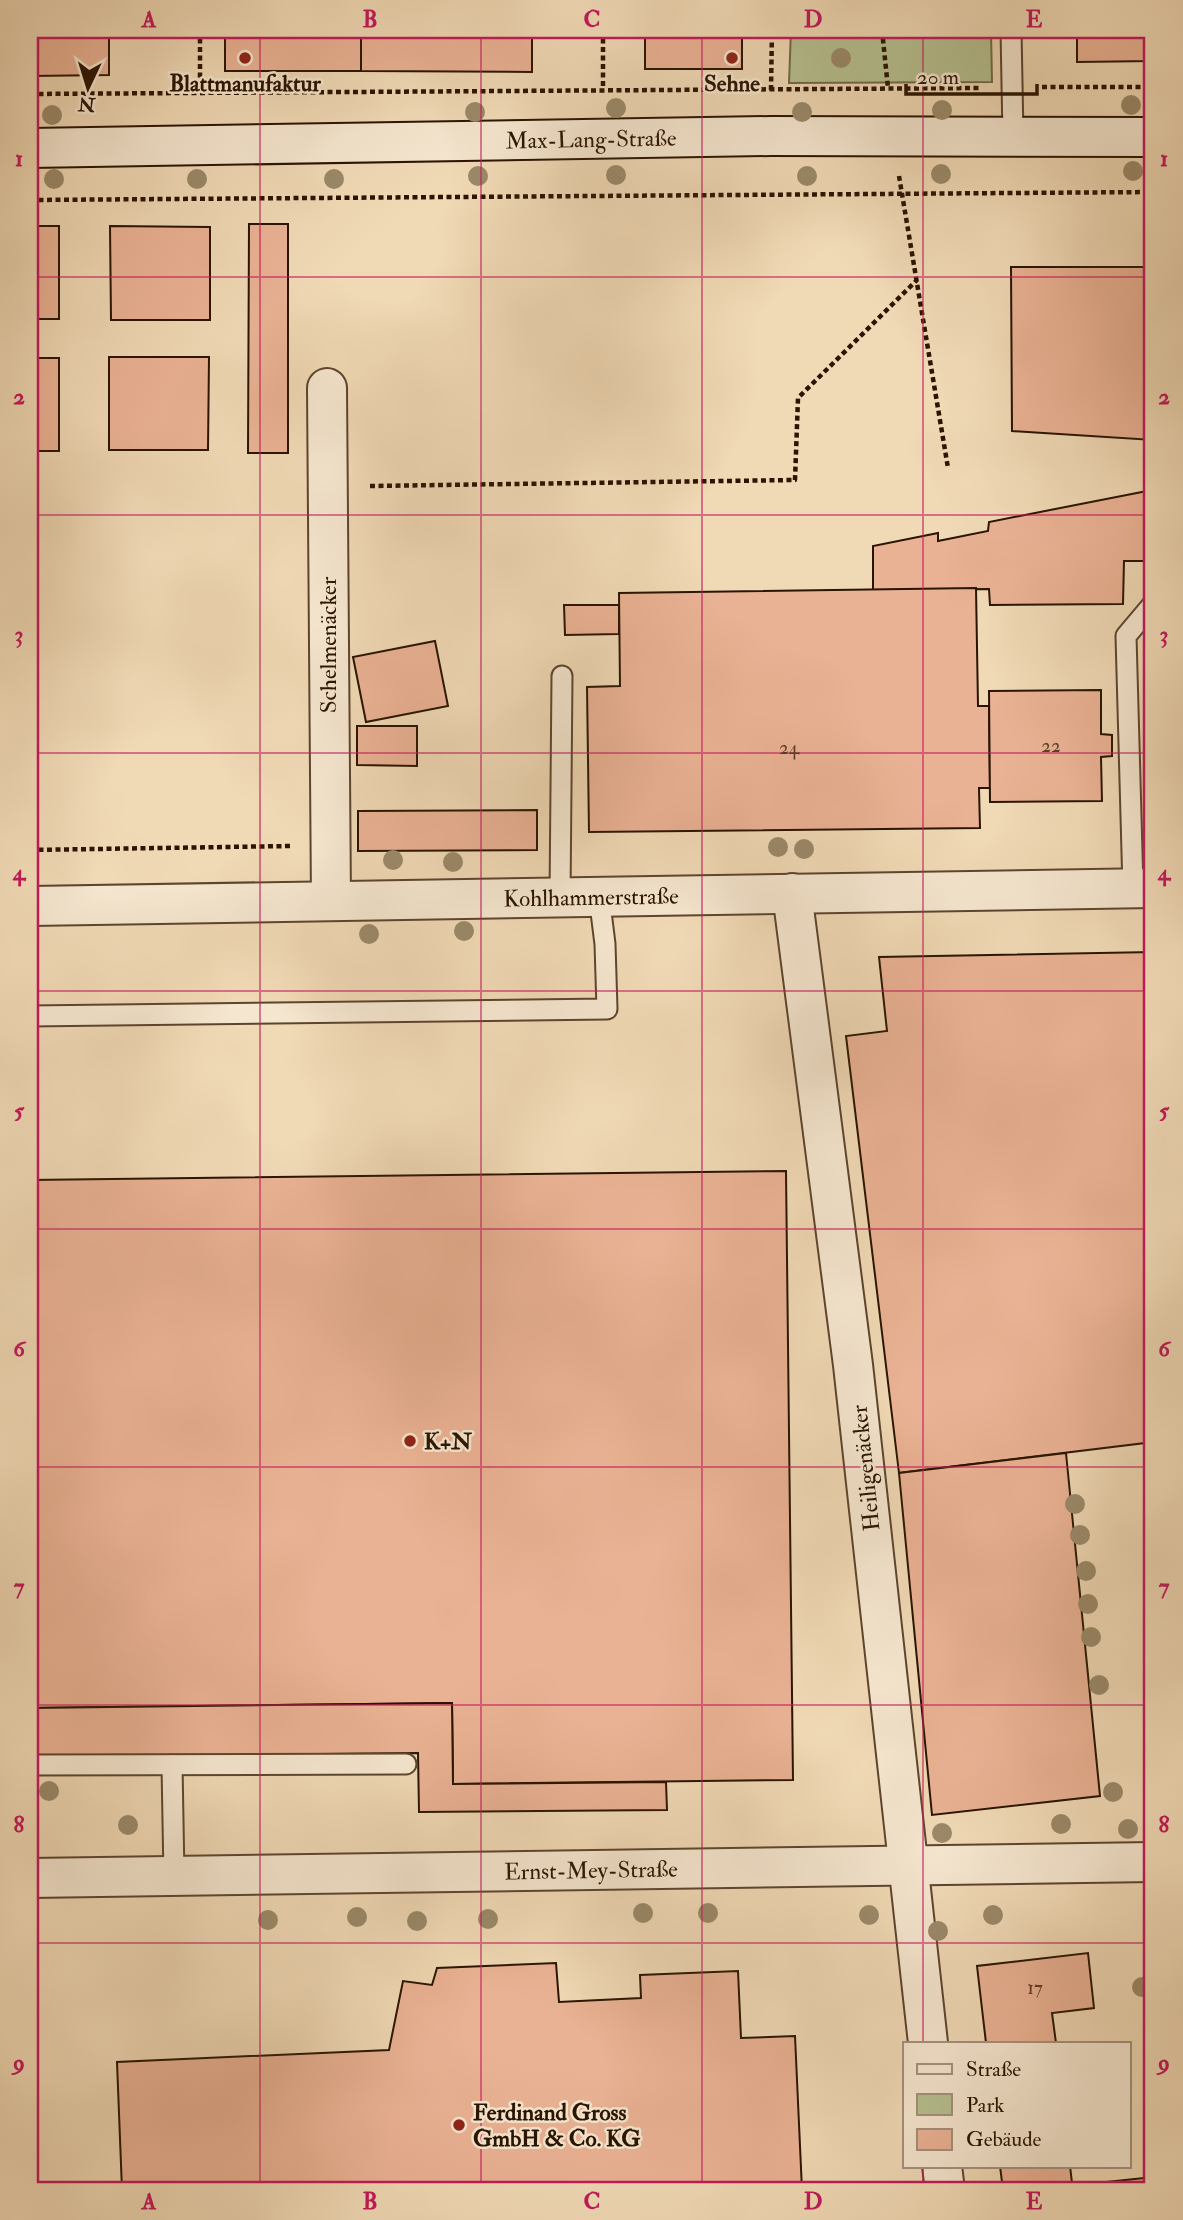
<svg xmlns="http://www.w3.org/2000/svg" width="1183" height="2220" font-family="'IM FELL Double Pica',serif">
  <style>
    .green { fill: #b6c090; stroke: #706a48; stroke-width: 2 }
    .building { fill: #eab294; stroke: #2a1400; stroke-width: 2 }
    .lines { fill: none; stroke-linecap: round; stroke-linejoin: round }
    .lane-casing { stroke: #5c452d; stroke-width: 23 }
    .street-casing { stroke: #5c452d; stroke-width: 42 }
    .secondary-casing { stroke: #2a1400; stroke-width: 42 }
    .path { stroke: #2a1400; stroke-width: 4.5; stroke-dasharray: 5 3.5; stroke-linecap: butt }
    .lane { stroke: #f5e6cf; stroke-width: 19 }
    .street { stroke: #f5e6cf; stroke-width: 38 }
    .secondary { stroke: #f5e6cf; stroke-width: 38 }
    .tree { fill: #9a8969 }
    .grid { fill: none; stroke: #c2185b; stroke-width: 2; stroke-opacity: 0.55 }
    .poi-dot { fill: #8f2418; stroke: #f5e6cf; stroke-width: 2.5 }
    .labels { text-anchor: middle; stroke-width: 5; stroke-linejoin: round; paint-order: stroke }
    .number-label { font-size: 19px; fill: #5a3c25 }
    .poi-label { font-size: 23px; font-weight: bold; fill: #2a1400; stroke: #f5e6cf }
    .street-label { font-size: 23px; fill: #2a1400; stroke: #f5e6cf }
    .neatline { fill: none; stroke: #c2185b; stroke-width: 2.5 }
    .grid-label { font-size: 23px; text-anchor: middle; font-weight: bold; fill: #c2185b }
  </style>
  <rect width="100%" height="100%" fill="#f0d9b5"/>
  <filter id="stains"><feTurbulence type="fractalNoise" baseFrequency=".00286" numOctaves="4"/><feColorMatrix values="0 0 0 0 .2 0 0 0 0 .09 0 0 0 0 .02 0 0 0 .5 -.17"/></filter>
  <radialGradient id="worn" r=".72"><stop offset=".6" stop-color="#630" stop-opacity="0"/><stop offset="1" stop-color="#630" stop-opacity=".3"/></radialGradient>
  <polygon class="green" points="791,30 991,30 992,82 789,83"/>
  <g class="building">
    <polygon points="30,30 109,30 109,75 30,76"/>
    <rect x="225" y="30" width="136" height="41"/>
    <polygon points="361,30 532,30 532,72 361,71"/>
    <rect x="645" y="30" width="97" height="39"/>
    <polygon points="1077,30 1153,30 1153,61 1077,62"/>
    <polygon points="249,224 288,224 288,453 248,453"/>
    <rect x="30" y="226" width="29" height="93"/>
    <polygon points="110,226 210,227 210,320 111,320"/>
    <polygon points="1011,267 1153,267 1153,440 1012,431"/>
    <polygon points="109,357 209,357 208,450 109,450"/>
    <rect x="30" y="358" width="29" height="93"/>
    <polygon points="1147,491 1146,561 1124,561 1123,604 990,605 989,589 873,590 873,546 938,533 938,541 988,531 989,522"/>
    <polygon points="976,588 978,706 989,706 990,788 979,788 980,828 589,832 587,687 620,686 619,593"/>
    <polygon points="564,605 619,605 619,634 565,635"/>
    <polygon points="435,641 448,706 366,722 353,657"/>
    <polygon points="1101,690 1101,734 1112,735 1112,756 1101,757 1102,801 990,802 989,691"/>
    <polygon points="357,726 417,726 417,766 357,765"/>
    <polygon points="537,810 537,850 358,851 358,811"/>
    <polygon points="1153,952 1153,1442 899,1473 846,1036 887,1031 879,957"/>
    <polygon points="786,1171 793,1780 453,1784 452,1703 30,1708 30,1180"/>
    <polygon points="1066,1453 1100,1796 932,1815 899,1473"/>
    <polygon points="452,1703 453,1784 666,1782 667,1810 419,1812 418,1753 30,1757 30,1708"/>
    <rect x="30" y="1924" width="6" height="39"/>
    <polygon points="1088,1953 1094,2008 1052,2013 1056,2043 986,2043 977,1966"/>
    <polygon points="556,1963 559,2002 641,1998 640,1975 738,1971 741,2038 795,2036 802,2190 383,2190 383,2188 122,2190 117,2062 389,2050 403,1981 432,1985 437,1968"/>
    <polygon points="1000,2166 1070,2166 1072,2183 1003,2190"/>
    <polygon points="1153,2177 1153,2190 1108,2190 1107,2182"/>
  </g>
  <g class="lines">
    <defs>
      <g id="lane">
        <polyline points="1011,30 1013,136"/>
        <polyline points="1133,888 1126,636 1153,604"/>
        <polyline points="560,897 562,676"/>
        <polyline points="30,1016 607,1009 605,944 599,896"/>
        <polyline points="30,1765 406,1764"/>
        <polyline points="172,1765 174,1876"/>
      </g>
      <g id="street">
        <polyline points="327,388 331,901"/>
        <polyline points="792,893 853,1365 928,2043"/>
        <polyline points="30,906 1153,888"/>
        <polyline points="30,1878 1153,1862"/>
        <polyline points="942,2166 945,2190"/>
      </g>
      <polyline id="secondary" points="30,148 771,136 1153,137"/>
    </defs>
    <use href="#lane" class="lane-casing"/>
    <use href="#street" class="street-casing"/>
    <use href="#secondary" class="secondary-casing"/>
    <g class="path">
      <polyline points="200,30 200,93"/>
      <polyline points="603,30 603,89"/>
      <polyline points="882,30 888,88"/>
      <polyline points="1042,87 1153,87"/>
      <polyline points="771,90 772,30"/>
      <polyline points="30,94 981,88"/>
      <polyline points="899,176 948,468"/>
      <polyline points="30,200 1153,192"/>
      <polyline points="370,486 795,480 798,398 917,280"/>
      <polyline points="30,850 291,846"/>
    </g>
    <use href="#lane" class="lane"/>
    <use href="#street" class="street"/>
    <use href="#secondary" class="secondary"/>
  </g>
  <g class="tree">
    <circle cx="841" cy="58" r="10"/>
    <circle cx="1131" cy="105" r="10"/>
    <circle cx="616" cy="108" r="10"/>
    <circle cx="942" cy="110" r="10"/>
    <circle cx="475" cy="112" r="10"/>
    <circle cx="802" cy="112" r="10"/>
    <circle cx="52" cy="115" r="10"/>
    <circle cx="1133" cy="171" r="10"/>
    <circle cx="941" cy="174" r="10"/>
    <circle cx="616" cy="175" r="10"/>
    <circle cx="478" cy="176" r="10"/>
    <circle cx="807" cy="176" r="10"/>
    <circle cx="54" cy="179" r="10"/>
    <circle cx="197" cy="179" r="10"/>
    <circle cx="334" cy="179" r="10"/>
    <circle cx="778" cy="847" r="10"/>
    <circle cx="804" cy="849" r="10"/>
    <circle cx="393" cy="860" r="10"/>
    <circle cx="453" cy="862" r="10"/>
    <circle cx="464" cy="931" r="10"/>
    <circle cx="369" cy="934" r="10"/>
    <circle cx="1075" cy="1504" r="10"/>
    <circle cx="1080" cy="1535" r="10"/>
    <circle cx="1086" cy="1571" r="10"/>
    <circle cx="1088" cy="1604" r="10"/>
    <circle cx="1091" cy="1637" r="10"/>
    <circle cx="1099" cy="1685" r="10"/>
    <circle cx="49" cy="1791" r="10"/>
    <circle cx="1113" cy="1792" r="10"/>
    <circle cx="1061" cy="1824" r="10"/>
    <circle cx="128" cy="1825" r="10"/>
    <circle cx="1128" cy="1829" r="10"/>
    <circle cx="942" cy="1833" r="10"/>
    <circle cx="643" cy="1913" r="10"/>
    <circle cx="708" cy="1913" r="10"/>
    <circle cx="869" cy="1915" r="10"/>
    <circle cx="993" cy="1915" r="10"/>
    <circle cx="357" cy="1917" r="10"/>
    <circle cx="488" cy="1919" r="10"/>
    <circle cx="268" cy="1920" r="10"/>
    <circle cx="417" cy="1921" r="10"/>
    <circle cx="938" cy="1931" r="10"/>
    <circle cx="1142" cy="1987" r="10"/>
  </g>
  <path class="grid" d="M260,30V2190M481,30V2190M702,30V2190M923,30V2043M30,277H1153M30,515H1153M30,753H1153M30,991H1153M30,1229H1153M30,1467H1153M30,1705H1153M30,1943H1153M923,2166V2190"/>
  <g class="poi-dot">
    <circle cx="245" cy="58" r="7"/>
    <circle cx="732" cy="58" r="7"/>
    <circle cx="410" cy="1441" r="7"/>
    <circle cx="459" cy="2125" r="7"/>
  </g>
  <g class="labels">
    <g class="number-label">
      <text x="1051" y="752">22</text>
      <text x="789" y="754">24</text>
      <text x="1035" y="1994">17</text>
    </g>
    <g class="poi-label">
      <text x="245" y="91">Blattmanufaktur</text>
      <text x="732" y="91">Sehne</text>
      <text x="424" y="1449" text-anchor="start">K+N</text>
      <text x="473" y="2120" text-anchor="start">Ferdinand Gross<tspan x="473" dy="26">GmbH &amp; Co. KG</tspan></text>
    </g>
    <g class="street-label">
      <text transform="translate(591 139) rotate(-1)" y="8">Max-Lang-Straße</text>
      <text transform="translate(328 645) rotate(-90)" y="8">Schelmenäcker</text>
      <text transform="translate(591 897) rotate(-1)" y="8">Kohlhammerstraße</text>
      <text transform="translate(865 1468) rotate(-96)" y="8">Heiligenäcker</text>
      <text transform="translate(591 1870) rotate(-1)" y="8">Ernst-Mey-Straße</text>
    </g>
  </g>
  <rect width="1183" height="2220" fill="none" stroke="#f0d9b5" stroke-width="77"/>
  <rect x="903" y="2042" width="228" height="126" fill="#f5e6cf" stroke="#a4927c" stroke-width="2"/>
  <rect x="917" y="2064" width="35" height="10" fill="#f5e6cf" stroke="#a4927c" stroke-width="2"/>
  <text x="966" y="2076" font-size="21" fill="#2a1400">Straße</text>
  <rect x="917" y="2094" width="35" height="21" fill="#b6c090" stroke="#a4927c" stroke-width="2"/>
  <text x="966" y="2112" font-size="21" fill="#2a1400">Park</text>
  <rect x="917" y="2129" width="35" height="21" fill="#eab294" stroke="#a4927c" stroke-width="2"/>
  <text x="966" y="2146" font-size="21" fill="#2a1400">Gebäude</text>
  <g transform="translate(88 88) rotate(184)" stroke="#f5e6cf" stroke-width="5" paint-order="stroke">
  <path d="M0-5L12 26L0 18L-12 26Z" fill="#2a1400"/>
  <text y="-10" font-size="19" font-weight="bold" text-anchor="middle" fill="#2a1400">N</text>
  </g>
  <path d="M906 84v10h131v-10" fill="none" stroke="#2a1400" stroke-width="3.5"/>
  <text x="917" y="84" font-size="21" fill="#2a1400" stroke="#f5e6cf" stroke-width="5" paint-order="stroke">20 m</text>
  <rect x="38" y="38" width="1106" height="2144" class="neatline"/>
  <g class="grid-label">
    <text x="149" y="27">A</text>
    <text x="370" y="27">B</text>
    <text x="592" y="27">C</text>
    <text x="813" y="27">D</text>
    <text x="1034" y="27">E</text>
    <text x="19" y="166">1</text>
    <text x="1164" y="166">1</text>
    <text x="19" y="404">2</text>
    <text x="1164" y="404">2</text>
    <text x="19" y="642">3</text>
    <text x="1164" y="642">3</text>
    <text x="19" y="880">4</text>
    <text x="1164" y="880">4</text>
    <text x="19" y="1118">5</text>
    <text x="1164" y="1118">5</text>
    <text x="19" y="1356">6</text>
    <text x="1164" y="1356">6</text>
    <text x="19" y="1594">7</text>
    <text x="1164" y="1594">7</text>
    <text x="19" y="1832">8</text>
    <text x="1164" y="1832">8</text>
    <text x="19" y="2070">9</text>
    <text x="1164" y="2070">9</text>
    <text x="149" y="2209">A</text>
    <text x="370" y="2209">B</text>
    <text x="592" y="2209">C</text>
    <text x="813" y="2209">D</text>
    <text x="1034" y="2209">E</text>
  </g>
  <rect width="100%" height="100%" filter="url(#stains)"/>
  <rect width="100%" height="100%" fill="url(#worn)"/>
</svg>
